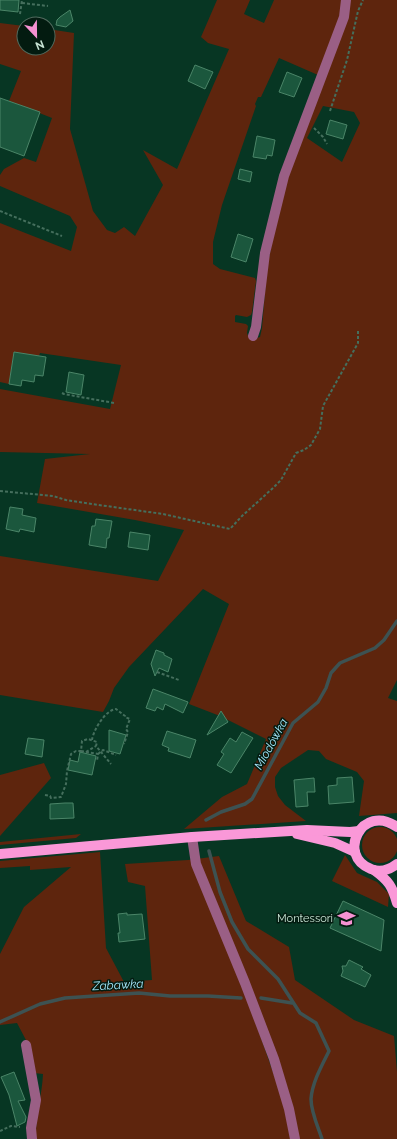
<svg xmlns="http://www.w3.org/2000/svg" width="397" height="1139" font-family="Raleway,sans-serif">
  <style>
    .green { fill: #5e250d; fill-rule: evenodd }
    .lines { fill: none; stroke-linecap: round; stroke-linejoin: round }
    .stream { stroke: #3d5252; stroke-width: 3.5 }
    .building { fill: #1b573d; stroke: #4b8568 }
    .path { stroke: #456f5d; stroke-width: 2; stroke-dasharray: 3 2; stroke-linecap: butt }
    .minor { stroke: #9a5f85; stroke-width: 10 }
    .major { stroke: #fa98d8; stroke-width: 10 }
    .labels { text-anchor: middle; stroke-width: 3; stroke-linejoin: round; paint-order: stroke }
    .poi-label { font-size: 11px; fill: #c7e4d4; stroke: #031b10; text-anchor: end }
    .water-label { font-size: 12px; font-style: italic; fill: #a7e7fc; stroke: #031b10 }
  </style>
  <rect width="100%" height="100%" fill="#073623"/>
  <g class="green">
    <path d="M217,0H250L244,14L264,23L274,0H342L343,10L318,75L279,58L261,97H258L255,104L256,106L222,205L213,242V264L220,269L255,278L256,281L252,312L251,315L247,317L236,315L235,316V322L246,324L248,326L247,333L248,336L257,338L260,337L262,328L267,268L277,218L288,177L348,0H397V680L388,698L397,701V813L359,816L364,781L357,772L326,759L319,751L308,750L281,768L275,777V787L278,796L285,805L306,821L184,829L222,797L247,784L266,739L220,716L189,704L229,604L203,589L129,667L114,688L109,701L103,712L0,695V556L158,581L184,530L135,520L37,503L45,459L90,454L0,452V389L110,409L121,365L40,353L39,356L14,352L9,384L0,382V223L71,251L77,227L70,216L0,186V175L4,169L24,158L36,162L52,118L9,101L21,71L0,64V23L24,26V48H48V29L74,33L70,129L93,211L107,230L115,233L124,227L135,236L163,185L143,150L177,169L229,49L208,43L201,37ZM323,106L354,112L360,123L342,162L307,138Z"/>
    <polygon points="44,763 51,778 0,836 0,775"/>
    <circle cx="380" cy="845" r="18"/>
    <polygon points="81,834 76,838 0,845 0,842"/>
    <path d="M100,852L106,948L124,982L152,980L145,886L128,882L125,864L188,860L219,856L246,921L289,947L295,980L354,1020L394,1036L397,1072V1139H299L254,1018L282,1098L292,1139H36C35,1117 42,1096 43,1074L34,1073L27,1042L17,1023L0,1025V954L24,907L71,867L30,870V866L0,868V861Z"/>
    <polygon points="345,855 357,873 377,882 389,894 388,907 332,881"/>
  </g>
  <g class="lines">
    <g class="stream">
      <polyline points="206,820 221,812 245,804 252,799 293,723 318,702 326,688 331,673 340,663 375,648 384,640 397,621"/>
      <path d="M209,851L220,892L232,922L248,949L278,979L300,1013L316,1023L329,1051C322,1065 312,1083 311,1099C311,1112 318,1127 322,1139"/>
      <polyline points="261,998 292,1003"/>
      <polyline points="0,1022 40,1004 65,998 139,993 170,996 208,996 241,998"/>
    </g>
  </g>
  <g class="building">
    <polygon points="0,0 19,0 18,12 0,10"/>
    <polygon points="70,10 73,21 66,27 56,25 57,20 60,17"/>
    <polygon points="195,65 213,72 205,89 188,81"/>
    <polygon points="287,72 302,78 294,97 279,92"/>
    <polygon points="0,98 40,112 24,156 0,147"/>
    <polygon points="330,120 347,125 343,139 326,134"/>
    <polygon points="257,136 275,140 272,156 267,155 266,159 253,157"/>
    <polygon points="240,169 252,172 250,182 238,179"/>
    <polygon points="238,234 253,239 246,262 231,257"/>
    <polygon points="14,352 46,357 43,376 35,375 34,382 22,380 21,386 9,384"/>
    <polygon points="69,372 84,375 81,395 66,392"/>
    <polygon points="10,507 23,509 22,515 36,518 34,532 20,529 19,532 6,529"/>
    <polygon points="96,519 112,521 109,538 107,538 106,548 89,545 92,526 95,526"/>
    <polygon points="130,532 150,535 148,550 128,547"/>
    <polygon points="156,650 164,653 164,655 172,659 168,672 159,668 155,676 151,664"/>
    <polygon points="153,689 188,702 183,713 165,704 163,710 157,707 155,711 146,708"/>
    <polygon points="221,711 228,722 207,735"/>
    <polygon points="109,730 126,735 120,754 109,751"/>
    <polygon points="167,731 196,740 190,758 168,751 169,748 162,745"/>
    <polygon points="242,732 253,738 231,773 217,765 224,754 221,752 230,738 236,742"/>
    <polygon points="28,738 44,740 42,757 25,754"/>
    <polygon points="80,752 96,756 92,775 68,770 70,760 78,762"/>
    <polygon points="352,777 354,802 329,804 328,786 337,785 337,778"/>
    <polygon points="314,778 315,792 307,792 308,806 296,807 294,780"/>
    <polygon points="65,803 73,803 74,818 50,819 50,804"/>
    <polygon points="343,901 384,920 381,951 330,928"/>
    <polygon points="127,913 127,915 142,914 145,939 119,942 118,933 120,933 118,914"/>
    <polygon points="349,960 363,967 361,969 371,975 365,987 341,976 343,971 342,966 346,966"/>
    <polygon points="14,1072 25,1100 18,1101 26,1117 25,1122 17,1126 9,1095 1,1077"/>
  </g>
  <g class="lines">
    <g class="path">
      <polyline points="22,3 48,6"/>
      <polyline points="20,14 22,0"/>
      <polyline points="330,111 347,60 358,11 363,0"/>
      <polyline points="314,128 323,137 327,144"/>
      <polyline points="0,211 62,236"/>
      <polyline points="62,393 64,394 114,403"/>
      <polyline points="0,491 53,496 66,500 99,505 163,514 230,529 242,516 273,488 281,480 296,453 304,450 311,445 320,429 323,406 358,343 358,330"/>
      <polyline points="157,672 179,680"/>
      <path d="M92,740C93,731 105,710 116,709L125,716V717L130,719L126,729L128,732L124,744"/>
      <polyline points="81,751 98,754 97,761"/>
      <polyline points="86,752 96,746"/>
      <polyline points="98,754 103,750 116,755"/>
      <polyline points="45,795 50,796 51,798 61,797 66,784 67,771 71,754 76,751 81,751 82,741 88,739 97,742 96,746 111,764"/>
      <polyline points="0,1131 11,1126 20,1127"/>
    </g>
    <g class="minor">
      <polyline points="253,336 256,327 265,253 284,176 344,17 346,0"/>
      <polyline points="192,837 196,864 245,983 274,1059 289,1109 295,1139"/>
      <polyline points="26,1045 36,1100 31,1128 32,1139"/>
    </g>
    <g class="major">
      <path d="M397,827C362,802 336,856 371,869C380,873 389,870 397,864"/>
      <polyline points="297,834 335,843 355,852"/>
      <polyline points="0,854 192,837 307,830 350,832 359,831"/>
      <path d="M374,870C389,881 392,886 397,903"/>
    </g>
  </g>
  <defs>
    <symbol id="school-bare" viewBox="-9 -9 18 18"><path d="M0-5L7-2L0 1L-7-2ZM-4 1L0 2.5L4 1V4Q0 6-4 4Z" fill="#f591d2" stroke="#031b10" stroke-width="2.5" paint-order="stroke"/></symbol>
  </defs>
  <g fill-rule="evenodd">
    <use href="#school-bare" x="334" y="906" width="25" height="25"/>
  </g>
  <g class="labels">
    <g class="poi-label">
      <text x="333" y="922">Montessori</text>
    </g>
    <g class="water-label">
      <text transform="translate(271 744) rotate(-61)" y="4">Miodówka</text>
      <text transform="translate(118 985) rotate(-3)" y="4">Zabawka</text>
    </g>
  </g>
  <g transform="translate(36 36) rotate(158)"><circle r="19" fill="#031b10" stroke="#516b5e"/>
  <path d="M0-3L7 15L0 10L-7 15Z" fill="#f591d2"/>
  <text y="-6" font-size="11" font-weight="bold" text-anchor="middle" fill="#c7e4d4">N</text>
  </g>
</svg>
